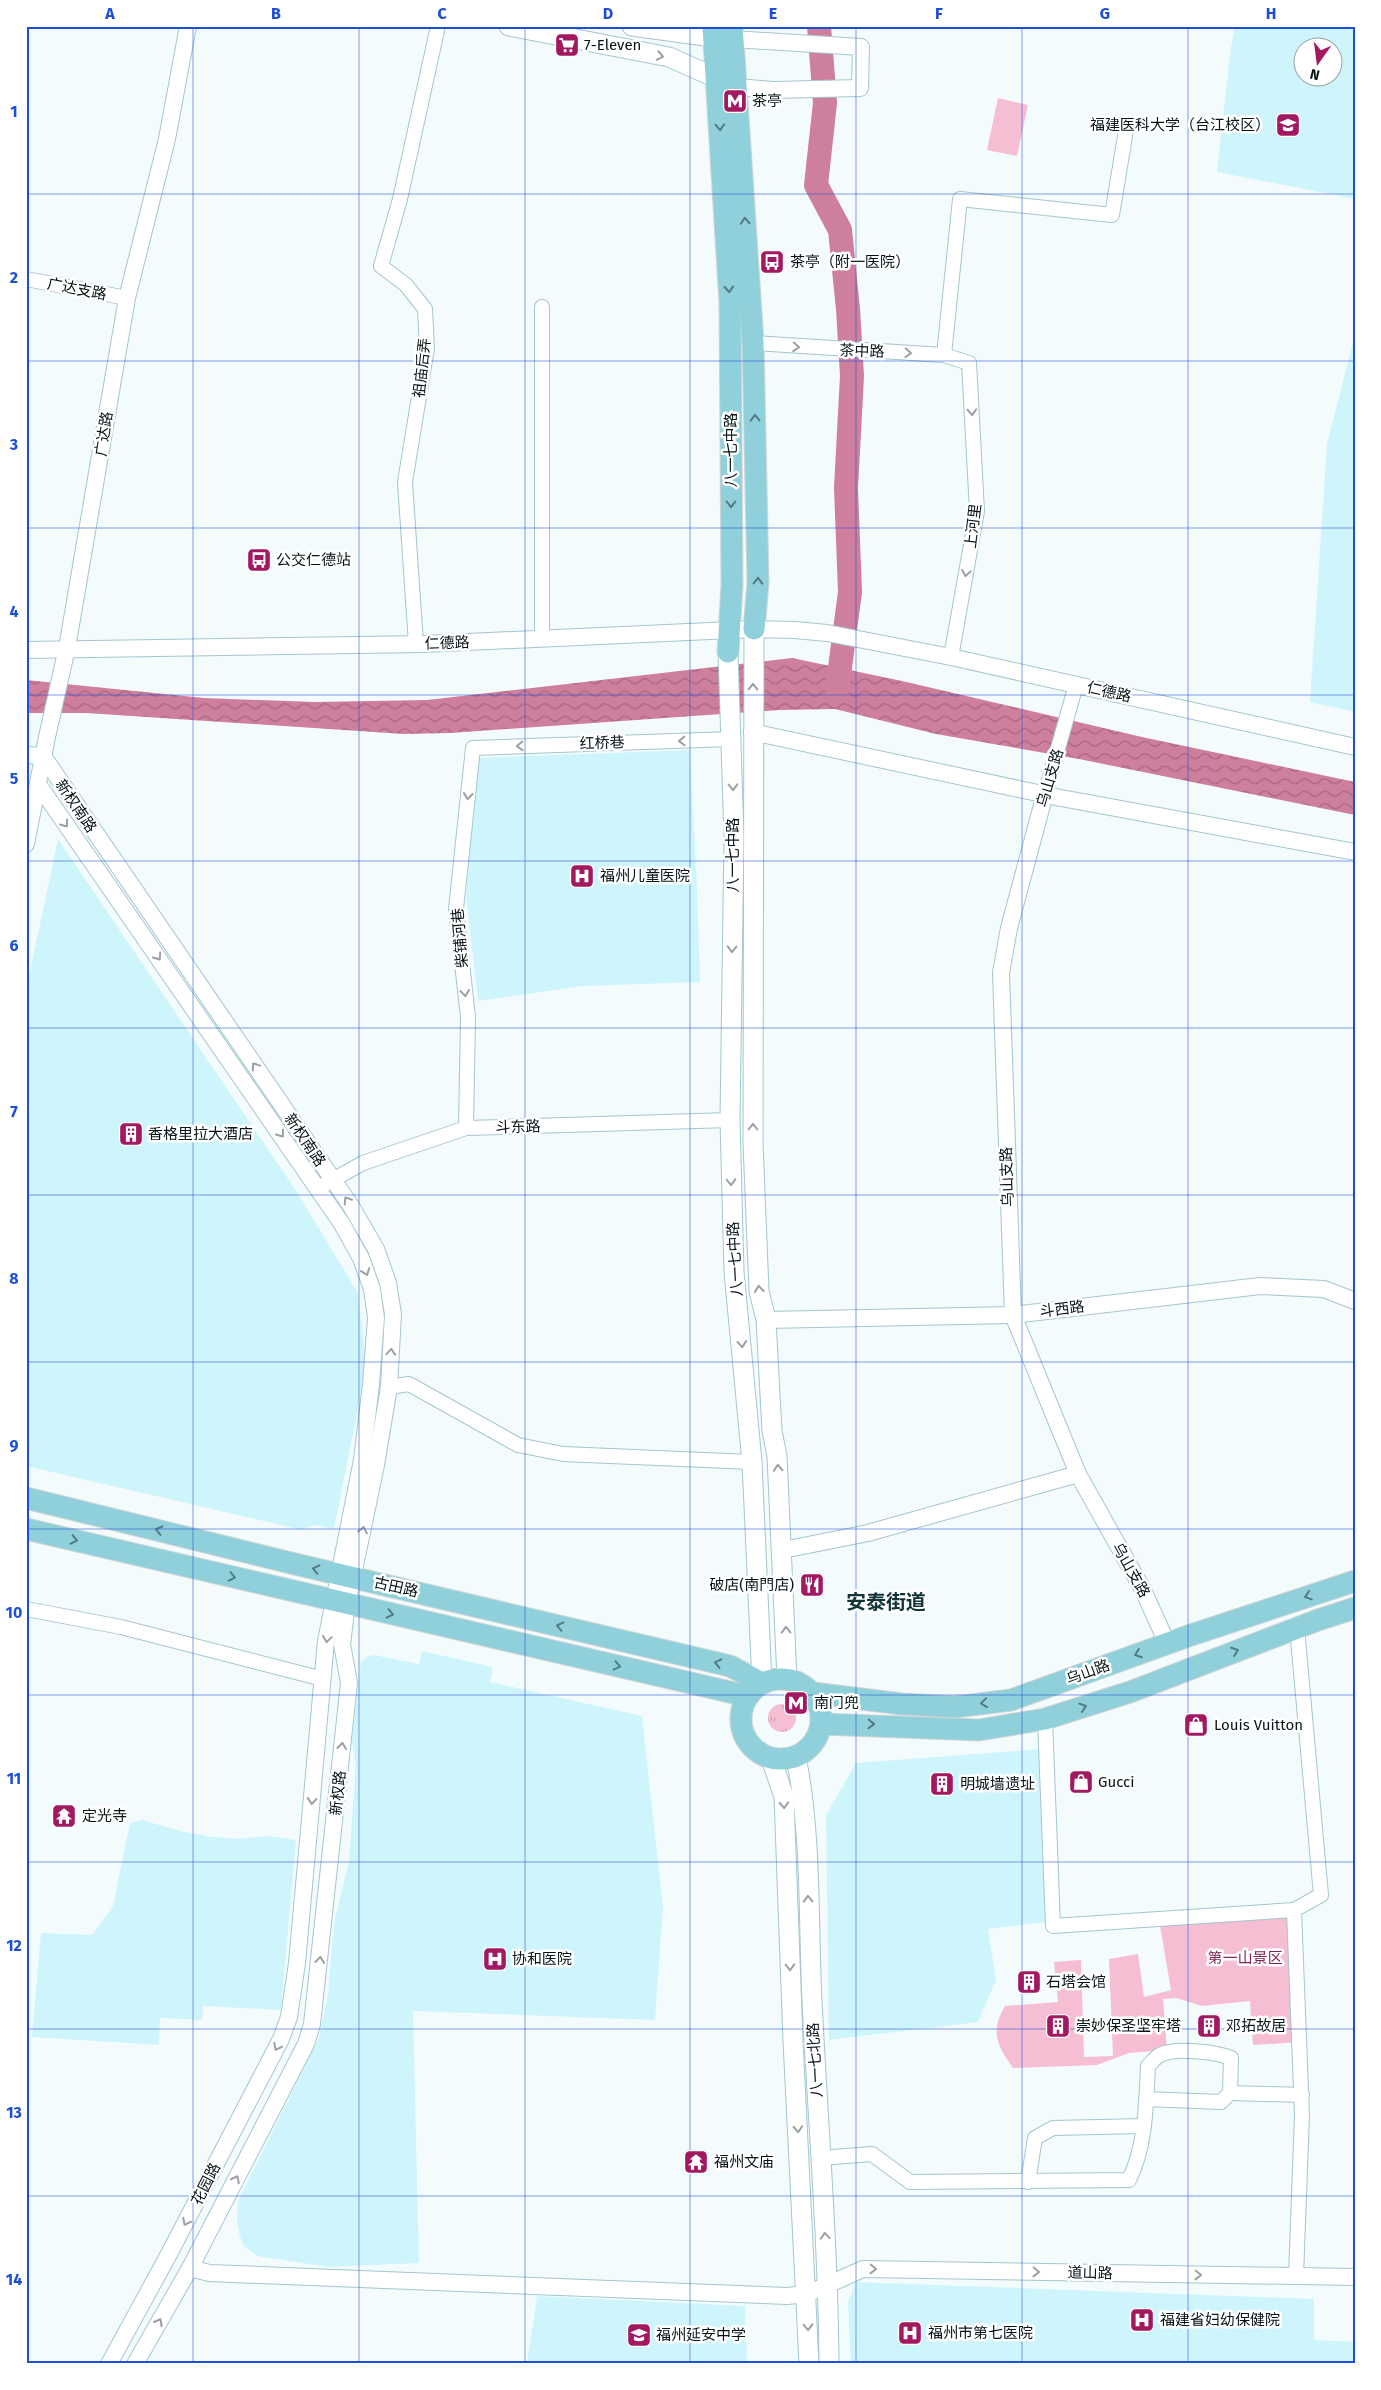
<svg xmlns="http://www.w3.org/2000/svg" width="1381" height="2390" font-family="'Fira Sans','Noto Sans SC',sans-serif">
  <style>
    .built { fill: #cff5fc; fill-rule: evenodd }
    .grass { fill: url(#grass-tufts) }
    .park { fill: #f6bed3 }
    .water { fill: url(#water-waves) }
    .lines { fill: none; stroke-linecap: round; stroke-linejoin: round }
    .river { stroke: #ce7f9e; stroke-width: 24 }
    .minor-casing { stroke: #a2c7ce; stroke-width: 16 }
    .tertiary-casing { stroke: #a2c7ce; stroke-width: 18 }
    .secondary-casing { stroke: #a2c7ce; stroke-width: 21 }
    .primary-casing { stroke: #d2d5d5; stroke-width: 23 }
    .minor { stroke: #fff; stroke-width: 14 }
    .tertiary { stroke: #fff; stroke-width: 16 }
    .secondary { stroke: #fff; stroke-width: 19 }
    .primary { stroke: #8fd0da; stroke-width: 21 }
    .oneway { stroke: #9ba1a2 }
    .oneway2 { stroke: #517b82 }
    .grid { fill: none; stroke: #1d4ed8; stroke-width: 1; stroke-opacity: 0.55 }
    .labels { text-anchor: middle; stroke-width: 5; stroke-linejoin: round; paint-order: stroke }
    .poi-label { font-size: 15px; fill: #061416; stroke: #fff; text-anchor: start }
    .street-label { font-size: 15px; fill: #061416; stroke: #fff }
    .park-label { font-size: 15px; fill: #832552; stroke: #fff }
    .district-label { font-size: 20px; font-weight: bold; fill: #113439; stroke: #fff }
    .neatline { fill: none; stroke: #1d4ed8; stroke-width: 2 }
    .grid-label { font-size: 16px; text-anchor: middle; font-weight: bold; fill: #1d4ed8 }
  </style>
  <defs>
    <pattern id="grass-tufts" width="24" height="20" patternUnits="userSpaceOnUse" patternTransform="scale(1.25)"><rect width="24" height="20" fill="#f6bed3"/><path d="M3 7l-1-3M5 7V3M7 7l1-3M15 17l-1-3M17 17v-4M19 17l1-3" fill="none" stroke="#d1a2b4"/></pattern>
    <pattern id="water-waves" width="16" height="10" patternUnits="userSpaceOnUse" patternTransform="scale(1.25)"><rect width="16" height="10" fill="#ce7f9e"/><path d="M0 5q4-4 8 0t8 0" fill="none" stroke="#a56780"/></pattern>
  </defs>
  <rect width="100%" height="100%" fill="#f4fbfd"/>
  <g class="built">
    <path d="M1235,26H1355V199L1217,172L1231,47ZM1304,48H1334V78H1304Z"/>
    <polygon points="1355,334 1355,712 1310,702 1327,444"/>
    <polygon points="690,750 697,888 700,982 582,986 478,1001 466,896 477,758"/>
    <polygon points="58,839 295,1189 358,1293 365,1354 363,1383 334,1529 315,1525 302,1530 26,1466 26,991"/>
    <polygon points="422,1651 493,1667 490,1682 642,1716 663,1907 655,2020 413,2011 419,2263 329,2267 257,2256 245,2247 240,2237 237,2221 238,2201 318,2040 328,1995 334,1923 349,1861 356,1765 352,1741 361,1663 366,1657 374,1655 419,1664"/>
    <polygon points="1041,1749 1046,1922 988,1929 996,1980 978,2022 829,2040 826,1815 856,1763"/>
    <polygon points="142,1820 184,1832 213,1837 239,1839 269,1836 296,1840 281,2010 203,2006 202,2020 160,2018 159,2045 32,2037 41,1933 92,1935 113,1906 130,1823"/>
    <polygon points="856,2282 1314,2299 1314,2340 1355,2342 1355,2364 851,2364 848,2303"/>
    <polygon points="537,2296 745,2306 747,2364 527,2364"/>
  </g>
  <circle class="grass" cx="782" cy="1718" r="14"/>
  <g class="park">
    <polygon points="998,98 1028,105 1017,156 987,150"/>
    <path d="M1294,1910L1300,2042L1253,2045L1250,2001L1202,2006L1176,1998L1163,1999L1167,2050L1129,2053L1097,2065L1013,2068C997,2046 990,2031 1005,2006L1058,2002L1054,1962L1081,1960L1084,2057L1113,2056L1109,1959L1138,1954L1144,1997L1171,1990L1159,1920Z"/>
  </g>
  <polygon class="water" points="792,658 902,681 1142,737 1355,782 1355,815 1079,759 936,734 835,709 780,710 450,733 404,734 86,713 26,713 26,680 204,698 314,702 427,700"/>
  <g class="lines">
    <polyline class="river" points="819,26 825,103 816,185 840,230 848,309 852,376 846,488 850,592 837,690"/>
    <defs>
      <g id="minor">
        <polyline points="26,279 127,298"/>
        <polyline points="542,307 542,639"/>
        <polyline points="753,343 944,355 969,363 977,511 951,657"/>
        <polyline points="944,355 960,199 1112,215 1127,124"/>
        <polyline points="416,644 405,482 427,348 425,309 406,285 381,266 400,199 438,26"/>
        <polyline points="1045,794 1076,685"/>
        <polyline points="466,1128 468,1017 456,909 473,748 731,739"/>
        <polyline points="318,1188 363,1163 466,1128 730,1120"/>
        <polyline points="389,1387 409,1384 518,1445 563,1454 752,1462"/>
        <polyline points="26,1609 121,1627 323,1679"/>
        <polyline points="1045,1719 1053,1926 1294,1910 1321,1895 1297,1628"/>
        <polyline points="1294,1910 1302,2115 1296,2276"/>
        <polyline points="1230,2093 1302,2095"/>
        <path d="M820,2158L872,2154L910,2182L1129,2180C1146,2146 1146,2104 1148,2066C1152,2062 1156,2057 1160,2055C1175,2047 1216,2052 1231,2058L1230,2093L1221,2102L1146,2099"/>
        <polyline points="1028,2182 1035,2138 1053,2128 1144,2126"/>
      </g>
      <g id="tertiary">
        <polyline points="733,39 861,47 860,88 773,90 737,87"/>
        <polyline points="26,650 424,644 754,629 795,630 827,633 951,657 1355,747"/>
        <polyline points="752,732 1061,798 1355,852"/>
        <polyline points="26,755 43,756 351,1206 376,1249 388,1283 393,1314 389,1387 376,1465 347,1604 342,1644 349,1683 312,2024 306,2044 190,2268 135,2364"/>
        <polyline points="38,784 342,1224 361,1258 372,1289 376,1318 371,1384 362,1460 326,1641 297,1963 289,2017 281,2039 169,2254 109,2364"/>
        <polyline points="1045,794 1009,928 1001,973 1013,1315 1078,1474 1143,1590 1167,1643"/>
        <polyline points="26,844 47,737 67,648 127,298 167,139 188,26"/>
        <polyline points="766,1320 1013,1315 1260,1286 1324,1289 1355,1301"/>
        <polyline points="783,1550 868,1533 1078,1474"/>
        <polyline points="190,2268 209,2273 787,2296 807,2294 863,2269 1355,2277"/>
      </g>
      <g id="secondary">
        <polyline points="509,26 669,57 730,84"/>
        <polyline points="632,26 727,39"/>
        <polyline points="754,629 753,1143 759,1291 766,1320 772,1431 777,1456 787,1679"/>
        <polyline points="728,652 734,837 730,1120 734,1272 752,1462 762,1683"/>
        <path d="M796,1757C812,1836 808,1920 812,2001C818,2122 828,2243 829,2364"/>
        <polyline points="771,1758 784,1797 793,2041 809,2364"/>
      </g>
      <g id="primary">
        <polyline points="713,26 730,303 732,585 728,652"/>
        <polyline points="732,26 753,343 758,583 754,629"/>
        <polyline points="26,1498 295,1564 730,1666 762,1683"/>
        <polyline points="26,1529 747,1696"/>
        <circle cx="781" cy="1719" r="40"/>
        <polyline points="813,1693 902,1704 955,1707 1011,1700 1191,1635 1355,1581"/>
        <polyline points="822,1724 979,1730 1045,1719 1130,1692 1318,1620 1355,1608"/>
      </g>
    </defs>
    <use href="#minor" class="minor-casing"/>
    <use href="#tertiary" class="tertiary-casing"/>
    <use href="#secondary" class="secondary-casing"/>
    <use href="#primary" class="primary-casing"/>
    <use href="#minor" class="minor"/>
    <use href="#tertiary" class="tertiary"/>
    <use href="#secondary" class="secondary"/>
    <use href="#primary" class="primary"/>
  </g>
  <defs><path id="oneway-chevron" d="M-2-3.5L2.5 0L-2 3.5" fill="none" stroke-width="1.6" stroke-linecap="round" stroke-linejoin="round" transform="scale(1.25)"/></defs>
  <g class="oneway">
    <use href="#oneway-chevron" transform="translate(660 56) rotate(11)"/>
    <use href="#oneway-chevron" transform="translate(796 347) rotate(4)"/>
    <use href="#oneway-chevron" transform="translate(908 353) rotate(3)"/>
    <use href="#oneway-chevron" transform="translate(972 412) rotate(87)"/>
    <use href="#oneway-chevron" transform="translate(966 573) rotate(100)"/>
    <use href="#oneway-chevron" transform="translate(753 687) rotate(-89)"/>
    <use href="#oneway-chevron" transform="translate(682 741) rotate(178)"/>
    <use href="#oneway-chevron" transform="translate(520 746) rotate(178)"/>
    <use href="#oneway-chevron" transform="translate(733 787) rotate(88)"/>
    <use href="#oneway-chevron" transform="translate(468 796) rotate(96)"/>
    <use href="#oneway-chevron" transform="translate(65 824) rotate(55)"/>
    <use href="#oneway-chevron" transform="translate(732 949) rotate(91)"/>
    <use href="#oneway-chevron" transform="translate(158 957) rotate(55)"/>
    <use href="#oneway-chevron" transform="translate(465 993) rotate(84)"/>
    <use href="#oneway-chevron" transform="translate(255 1066) rotate(-124)"/>
    <use href="#oneway-chevron" transform="translate(753 1127) rotate(-90)"/>
    <use href="#oneway-chevron" transform="translate(281 1134) rotate(55)"/>
    <use href="#oneway-chevron" transform="translate(731 1182) rotate(88)"/>
    <use href="#oneway-chevron" transform="translate(347 1200) rotate(-123)"/>
    <use href="#oneway-chevron" transform="translate(366 1272) rotate(70)"/>
    <use href="#oneway-chevron" transform="translate(759 1289) rotate(-96)"/>
    <use href="#oneway-chevron" transform="translate(742 1344) rotate(85)"/>
    <use href="#oneway-chevron" transform="translate(391 1352) rotate(-86)"/>
    <use href="#oneway-chevron" transform="translate(778 1468) rotate(-93)"/>
    <use href="#oneway-chevron" transform="translate(363 1530) rotate(-79)"/>
    <use href="#oneway-chevron" transform="translate(786 1630) rotate(-91)"/>
    <use href="#oneway-chevron" transform="translate(327 1639) rotate(98)"/>
    <use href="#oneway-chevron" transform="translate(342 1746) rotate(-84)"/>
    <use href="#oneway-chevron" transform="translate(312 1801) rotate(95)"/>
    <use href="#oneway-chevron" transform="translate(784 1805) rotate(87)"/>
    <use href="#oneway-chevron" transform="translate(808 1899) rotate(-92)"/>
    <use href="#oneway-chevron" transform="translate(320 1960) rotate(-84)"/>
    <use href="#oneway-chevron" transform="translate(790 1967) rotate(88)"/>
    <use href="#oneway-chevron" transform="translate(277 2047) rotate(117)"/>
    <use href="#oneway-chevron" transform="translate(798 2129) rotate(87)"/>
    <use href="#oneway-chevron" transform="translate(236 2179) rotate(-63)"/>
    <use href="#oneway-chevron" transform="translate(186 2222) rotate(117)"/>
    <use href="#oneway-chevron" transform="translate(825 2236) rotate(-94)"/>
    <use href="#oneway-chevron" transform="translate(873 2269) rotate(1)"/>
    <use href="#oneway-chevron" transform="translate(1036 2272) rotate(1)"/>
    <use href="#oneway-chevron" transform="translate(1198 2275) rotate(1)"/>
    <use href="#oneway-chevron" transform="translate(159 2322) rotate(-60)"/>
    <use href="#oneway-chevron" transform="translate(808 2327) rotate(88)"/>
  </g>
  <g class="oneway2">
    <use href="#oneway-chevron" transform="translate(720 127) rotate(87)"/>
    <use href="#oneway-chevron" transform="translate(745 221) rotate(-93)"/>
    <use href="#oneway-chevron" transform="translate(729 289) rotate(87)"/>
    <use href="#oneway-chevron" transform="translate(755 418) rotate(-92)"/>
    <use href="#oneway-chevron" transform="translate(731 504) rotate(90)"/>
    <use href="#oneway-chevron" transform="translate(758 581) rotate(-89)"/>
    <use href="#oneway-chevron" transform="translate(159 1530) rotate(-166)"/>
    <use href="#oneway-chevron" transform="translate(74 1540) rotate(13)"/>
    <use href="#oneway-chevron" transform="translate(316 1569) rotate(-167)"/>
    <use href="#oneway-chevron" transform="translate(232 1577) rotate(13)"/>
    <use href="#oneway-chevron" transform="translate(1308 1596) rotate(162)"/>
    <use href="#oneway-chevron" transform="translate(390 1614) rotate(13)"/>
    <use href="#oneway-chevron" transform="translate(560 1626) rotate(-167)"/>
    <use href="#oneway-chevron" transform="translate(1235 1651) rotate(-21)"/>
    <use href="#oneway-chevron" transform="translate(1138 1654) rotate(160)"/>
    <use href="#oneway-chevron" transform="translate(718 1663) rotate(-167)"/>
    <use href="#oneway-chevron" transform="translate(617 1666) rotate(13)"/>
    <use href="#oneway-chevron" transform="translate(984 1703) rotate(173)"/>
    <use href="#oneway-chevron" transform="translate(1083 1707) rotate(-18)"/>
    <use href="#oneway-chevron" transform="translate(871 1724) rotate(2)"/>
  </g>
  <path class="grid" d="M193,26V2364M359,26V2364M525,26V2364M690,26V2364M856,26V2364M1022,26V2364M1188,26V2364M26,194H1355M26,361H1355M26,528H1355M26,695H1355M26,861H1355M26,1028H1355M26,1195H1355M26,1362H1355M26,1529H1355M26,1695H1355M26,1862H1355M26,2029H1355M26,2196H1355"/>
  <defs>
    <symbol id="supermarket-square" viewBox="-11 -11 22 22"><rect x="-9" y="-9" width="18" height="18" rx="4" fill="#a21962" stroke="#fff"/><path d="M-6-5.5h2.5l.6 2H6L4.5 2H-2.5L-4.4-4H-6ZM-1.5 3.2a1.3 1.3 0 1 0 .1 0ZM3 3.2a1.3 1.3 0 1 0 .1 0Z" fill="#fff"/></symbol>
    <symbol id="metro-square" viewBox="-11 -11 22 22"><rect x="-9" y="-9" width="18" height="18" rx="4" fill="#a21962" stroke="#fff"/><path d="M-5.5 5V-5H-3L0 0L3-5H5.5V5H3V-.5L0 4L-3-.5V5Z" fill="#fff"/></symbol>
    <symbol id="university-square" viewBox="-11 -11 22 22"><rect x="-9" y="-9" width="18" height="18" rx="4" fill="#a21962" stroke="#fff"/><path d="M0-5L7-2L0 1L-7-2ZM-4 1L0 2.5L4 1V4Q0 6-4 4Z" fill="#fff"/></symbol>
    <symbol id="bus-square" viewBox="-11 -11 22 22"><rect x="-9" y="-9" width="18" height="18" rx="4" fill="#a21962" stroke="#fff"/><path d="M-5-6H5V4H4V6H2V4H-2V6H-4V4H-5ZM-3.5-4V0h7V-4ZM-3.5 1.2v1.5H-2V1.2ZM2 1.2v1.5H3.5V1.2Z" fill="#fff"/></symbol>
    <symbol id="hospital-square" viewBox="-11 -11 22 22"><rect x="-9" y="-9" width="18" height="18" rx="4" fill="#a21962" stroke="#fff"/><path d="M-5-5h3v3.5h4V-5h3V5h-3V1.5h-4V5h-3Z" fill="#fff"/></symbol>
    <symbol id="building-square" viewBox="-11 -11 22 22"><rect x="-9" y="-9" width="18" height="18" rx="4" fill="#a21962" stroke="#fff"/><path d="M-4-6H4V6H1V3H-1V6H-4ZM-2.5-4.3h1.7v1.8h-1.7ZM.8-4.3h1.7v1.8H.8ZM-2.5-1h1.7V.8h-1.7ZM.8-1h1.7V.8H.8Z" fill="#fff"/></symbol>
    <symbol id="restaurant-square" viewBox="-11 -11 22 22"><rect x="-9" y="-9" width="18" height="18" rx="4" fill="#a21962" stroke="#fff"/><path d="M-5-6h1v4h1v-4h1v4h1v-4h1v5L-1.5 .5V6h-2V.5L-5-1ZM5-6V6H3V1.5H1.5Q1.5-4 5-6Z" fill="#fff"/></symbol>
    <symbol id="shop-square" viewBox="-11 -11 22 22"><rect x="-9" y="-9" width="18" height="18" rx="4" fill="#a21962" stroke="#fff"/><path d="M-5-2.5h2.3a2.7 3.5 0 0 1 5.4 0H5L5.5 6h-11ZM-1.5-2.5h3a1.5 2.3 0 0 0-3 0Z" fill="#fff"/></symbol>
    <symbol id="temple-square" viewBox="-11 -11 22 22"><rect x="-9" y="-9" width="18" height="18" rx="4" fill="#a21962" stroke="#fff"/><path d="M0-6L5-2H3V0L6.5 2.5H4V6H1.5V3h-3V6H-4V2.5H-6.5L-3 0V-2H-5Z" fill="#fff"/></symbol>
    <symbol id="school-square" viewBox="-11 -11 22 22"><rect x="-9" y="-9" width="18" height="18" rx="4" fill="#a21962" stroke="#fff"/><path d="M0-5L7-2L0 1L-7-2ZM-4 1L0 2.5L4 1V4Q0 6-4 4Z" fill="#fff"/></symbol>
  </defs>
  <g fill-rule="evenodd">
    <use href="#supermarket-square" x="553" y="31" width="28" height="28"/>
    <use href="#metro-square" x="721" y="87" width="28" height="28"/>
    <use href="#university-square" x="1274" y="111" width="28" height="28"/>
    <use href="#bus-square" x="758" y="248" width="28" height="28"/>
    <use href="#bus-square" x="245" y="546" width="28" height="28"/>
    <use href="#hospital-square" x="568" y="862" width="28" height="28"/>
    <use href="#building-square" x="117" y="1120" width="28" height="28"/>
    <use href="#restaurant-square" x="798" y="1571" width="28" height="28"/>
    <use href="#metro-square" x="782" y="1689" width="28" height="28"/>
    <use href="#shop-square" x="1182" y="1711" width="28" height="28"/>
    <use href="#shop-square" x="1067" y="1768" width="28" height="28"/>
    <use href="#building-square" x="928" y="1770" width="28" height="28"/>
    <use href="#temple-square" x="50" y="1802" width="28" height="28"/>
    <use href="#hospital-square" x="481" y="1945" width="28" height="28"/>
    <use href="#building-square" x="1015" y="1968" width="28" height="28"/>
    <use href="#building-square" x="1044" y="2012" width="28" height="28"/>
    <use href="#building-square" x="1195" y="2012" width="28" height="28"/>
    <use href="#temple-square" x="682" y="2148" width="28" height="28"/>
    <use href="#hospital-square" x="1128" y="2306" width="28" height="28"/>
    <use href="#hospital-square" x="896" y="2319" width="28" height="28"/>
    <use href="#school-square" x="625" y="2321" width="28" height="28"/>
  </g>
  <g class="labels">
    <g class="poi-label">
      <text x="584" y="50">7-Eleven</text>
      <text x="752" y="106">茶亭</text>
      <text x="1270" y="130" text-anchor="end">福建医科大学（台江校区）</text>
      <text x="790" y="267">茶亭（附一医院）</text>
      <text x="276" y="565">公交仁德站</text>
      <text x="600" y="881">福州儿童医院</text>
      <text x="148" y="1139">香格里拉大酒店</text>
      <text x="794" y="1590" text-anchor="end">破店(南門店)</text>
      <text x="814" y="1708">南门兜</text>
      <text x="1214" y="1730">Louis Vuitton</text>
      <text x="1098" y="1787">Gucci</text>
      <text x="960" y="1789">明城墙遗址</text>
      <text x="82" y="1821">定光寺</text>
      <text x="512" y="1964">协和医院</text>
      <text x="1046" y="1987">石塔会馆</text>
      <text x="1076" y="2031">崇妙保圣坚牢塔</text>
      <text x="1226" y="2031">邓拓故居</text>
      <text x="714" y="2167">福州文庙</text>
      <text x="1160" y="2325">福建省妇幼保健院</text>
      <text x="928" y="2338">福州市第七医院</text>
      <text x="656" y="2340">福州延安中学</text>
    </g>
    <g class="street-label">
      <text transform="translate(77 289) rotate(11)" y="5">广达支路</text>
      <text transform="translate(862 351) rotate(2)" y="5">茶中路</text>
      <text transform="translate(422 368) rotate(-84)" y="5">祖庙后弄</text>
      <text transform="translate(104 434) rotate(-81)" y="5">广达路</text>
      <text transform="translate(731 450) rotate(-90)" y="5">八一七中路</text>
      <text transform="translate(973 526) rotate(-83)" y="5">上河里</text>
      <text transform="translate(447 643) rotate(-2)" y="5">仁德路</text>
      <text transform="translate(1109 692) rotate(13)" y="5">仁德路</text>
      <text transform="translate(602 743) rotate(-2)" y="5">红桥巷</text>
      <text transform="translate(1050 778) rotate(-74)" y="5">乌山支路</text>
      <text transform="translate(76 806) rotate(56)" y="5">新权南路</text>
      <text transform="translate(733 855) rotate(-90)" y="5">八一七中路</text>
      <text transform="translate(460 938) rotate(-95)" y="5">柴铺河巷</text>
      <text transform="translate(518 1127) rotate(-2)" y="5">斗东路</text>
      <text transform="translate(305 1140) rotate(56)" y="5">新权南路</text>
      <text transform="translate(1007 1177) rotate(-92)" y="5">乌山支路</text>
      <text transform="translate(735 1259) rotate(-93)" y="5">八一七中路</text>
      <text transform="translate(1062 1309) rotate(-7)" y="5">斗西路</text>
      <text transform="translate(1131 1570) rotate(61)" y="5">乌山支路</text>
      <text transform="translate(396 1587) rotate(13)" y="5">古田路</text>
      <text transform="translate(1088 1672) rotate(-20)" y="5">乌山路</text>
      <text transform="translate(338 1793) rotate(-84)" y="5">新权路</text>
      <text transform="translate(815 2060) rotate(-93)" y="5">八一七北路</text>
      <text transform="translate(206 2184) rotate(-63)" y="5">花园路</text>
      <text transform="translate(1090 2273) rotate(1)" y="5">道山路</text>
    </g>
    <g class="park-label">
      <text x="1245" y="1963">第一山景区</text>
    </g>
    <g class="district-label">
      <text x="886" y="1609">安泰街道</text>
    </g>
  </g>
  <rect width="1381" height="2390" fill="none" stroke="#ffffff" stroke-width="55"/>
  <g transform="translate(1318 62) rotate(194)"><circle r="24" fill="#ffffff" stroke="#9ba1a2"/>
  <path d="M0-4L9 19L0 12L-9 19Z" fill="#a21962"/>
  <text y="-8" font-size="14" font-weight="bold" text-anchor="middle" fill="#061416">N</text>
  </g>
  <rect x="28" y="28" width="1326" height="2334" class="neatline"/>
  <g class="grid-label">
    <text x="110" y="19">A</text>
    <text x="276" y="19">B</text>
    <text x="442" y="19">C</text>
    <text x="608" y="19">D</text>
    <text x="773" y="19">E</text>
    <text x="939" y="19">F</text>
    <text x="1105" y="19">G</text>
    <text x="1271" y="19">H</text>
    <text x="14" y="117">1</text>
    <text x="14" y="283">2</text>
    <text x="14" y="450">3</text>
    <text x="14" y="617">4</text>
    <text x="14" y="784">5</text>
    <text x="14" y="951">6</text>
    <text x="14" y="1117">7</text>
    <text x="14" y="1284">8</text>
    <text x="14" y="1451">9</text>
    <text x="14" y="1618">10</text>
    <text x="14" y="1784">11</text>
    <text x="14" y="1951">12</text>
    <text x="14" y="2118">13</text>
    <text x="14" y="2285">14</text>
  </g>
</svg>
